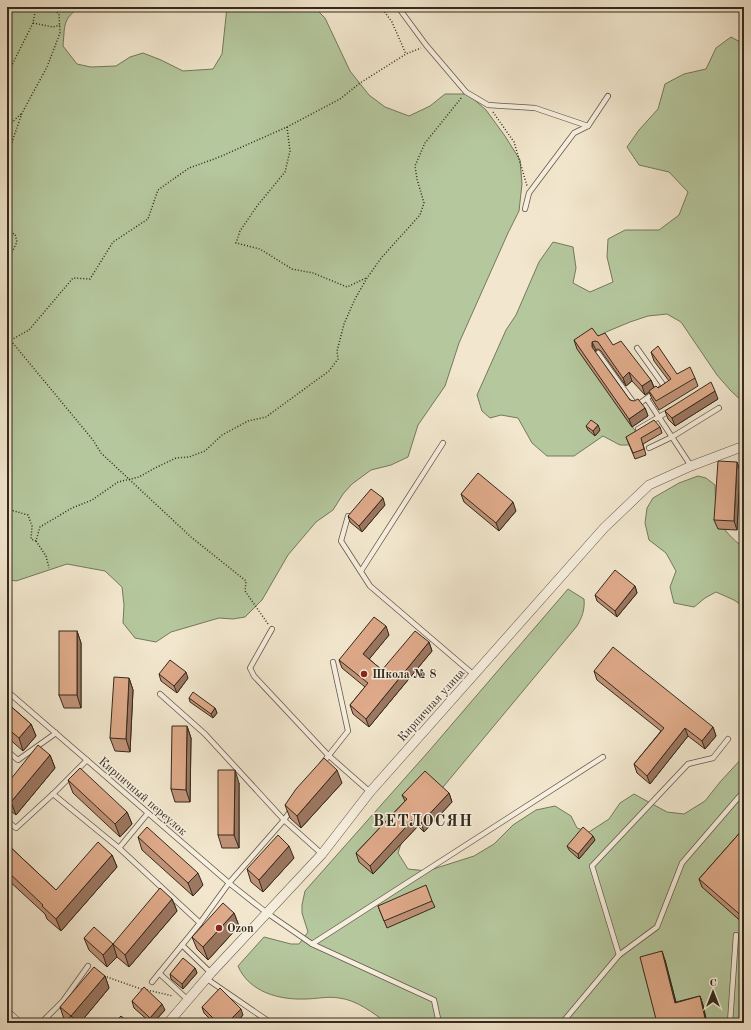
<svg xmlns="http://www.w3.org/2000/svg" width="751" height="1030" font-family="'Old Standard TT',serif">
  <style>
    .green { fill: #b5c79d; stroke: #74785d }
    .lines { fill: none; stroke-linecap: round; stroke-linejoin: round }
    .service-casing { stroke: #635849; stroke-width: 6 }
    .minor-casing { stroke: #635849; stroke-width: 10 }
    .path { stroke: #33291d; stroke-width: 1.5; stroke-dasharray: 1 2; stroke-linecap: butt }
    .service { stroke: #f7efdf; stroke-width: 4.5 }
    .minor { stroke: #f7efdf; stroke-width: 9 }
    .wall { fill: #c09277; stroke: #33291d }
    .shaded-wall { fill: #9c7761; stroke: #33291d }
    .building { fill: #dfaa8a; stroke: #33291d }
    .poi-dot { fill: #8f2418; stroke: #f7efdf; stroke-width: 1.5 }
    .labels { text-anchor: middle; stroke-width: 3; stroke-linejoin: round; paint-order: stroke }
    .poi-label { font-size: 12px; font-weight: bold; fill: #33291d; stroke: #f7efdf; text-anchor: start }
    .street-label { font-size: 12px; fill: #33291d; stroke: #f7efdf }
    .district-label { font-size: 16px; font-weight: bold; letter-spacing: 1px; fill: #33291d; stroke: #f7efdf }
  </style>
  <rect width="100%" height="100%" fill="#f2e7ce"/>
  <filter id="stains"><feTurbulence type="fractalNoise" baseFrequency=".005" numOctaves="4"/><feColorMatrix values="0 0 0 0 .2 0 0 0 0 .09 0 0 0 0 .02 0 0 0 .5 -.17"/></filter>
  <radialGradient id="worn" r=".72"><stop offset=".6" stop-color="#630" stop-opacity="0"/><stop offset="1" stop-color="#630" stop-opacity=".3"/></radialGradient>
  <g class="green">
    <path d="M7,7H81C62,18 65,26 63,46L77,64L91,67L116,66L130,57L143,53L161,60L183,71L213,69L222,54L227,7H314L325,18L350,71L369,95L385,107L409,116L430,106L445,94H468L486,110L505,136L520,160L522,184L519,211L508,233L459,343L445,386L418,425L408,457L391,465L371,470L352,484L343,494L333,510L316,522L288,555L262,600L245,617L233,619L219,618L171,632L156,642L135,638L123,623L124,605L122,587L105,571L67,564L16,581L7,579Z"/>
    <polygon points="731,37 744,44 744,403 731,391 717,375 681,322 667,314 648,316 630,322 606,332 590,342 589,356 624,416 637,433 630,445 620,445 603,436 574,456 547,456 532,443 518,418 501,415 490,418 482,411 477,395 506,330 516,315 539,262 553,242 573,247 576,268 573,283 590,292 613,282 607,257 608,239 625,230 659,230 679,215 688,192 669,172 639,165 627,147 639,130 658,109 665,84 684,74 706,69 716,48"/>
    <path d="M698,476L706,478L715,485C716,517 718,528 744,548V607L734,600L716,592L705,598L694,607L674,603L670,587L676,571L666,553L649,540L645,523L647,508L653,498L679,483Z"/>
    <path d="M568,589L584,599C585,610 582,617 577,626L404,834L398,853L408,869L427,871L474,856L494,844L513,825L536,810L555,806L571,816L577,828L589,832L609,819L620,803L634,794L667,812L684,814L705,801L720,782L744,756V1023H387C373,1013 357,1000 339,998C328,996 316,999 305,999C279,1000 249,992 238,966L264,937L291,944H299L308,932L302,913V905L305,891L429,751Z"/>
  </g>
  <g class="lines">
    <defs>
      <g id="service">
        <polyline points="398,7 426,45 466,92 488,105 535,108 588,126"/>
        <polyline points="525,209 529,193 574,133 588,126 608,96"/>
        <polyline points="637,348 664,386 660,389"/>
        <polyline points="598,353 636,406 654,393"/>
        <polyline points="647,399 691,466"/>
        <polyline points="638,429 671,410"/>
        <polyline points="649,448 672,437 719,408"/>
        <polyline points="348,516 341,541 370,586 474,675"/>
        <polyline points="361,571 443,443"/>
        <polyline points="272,629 250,668 254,676 328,755 370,792"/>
        <polyline points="7,691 229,883 267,913 312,944 603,757"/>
        <polyline points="160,694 205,734 284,820 322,854"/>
        <polyline points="7,751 18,760 56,733"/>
        <polyline points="322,764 348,731 333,662"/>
        <polyline points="53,794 119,848 200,923"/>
        <polyline points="7,821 16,828 53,794 87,760"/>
        <polyline points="119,848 148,813"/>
        <polyline points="312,944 434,1000 439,1023"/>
        <polyline points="182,945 211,973"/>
        <polyline points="619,955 592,866 688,764 713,758 728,739"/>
        <polyline points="159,973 188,1000"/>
        <polyline points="207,979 271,1023"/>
        <polyline points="152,982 200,923 229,883 284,820 291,810"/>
        <polyline points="41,1023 63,1001 88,966"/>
        <polyline points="562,1023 619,955 657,927 682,863 744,791"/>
        <polyline points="730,1023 736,935"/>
      </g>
      <g id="minor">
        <polyline points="7,1013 18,1023"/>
        <polyline points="168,1023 211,973 322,854 370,792 604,528 649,485 691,466 744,446"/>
      </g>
    </defs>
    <use href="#service" class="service-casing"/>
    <use href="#minor" class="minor-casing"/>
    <g class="path">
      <polyline points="381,7 392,22 406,54"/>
      <polyline points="33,23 53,27 60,25"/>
      <polyline points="7,78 10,69 33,23 36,7"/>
      <polyline points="493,112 514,142 527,186"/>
      <polyline points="7,127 22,113"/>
      <polyline points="287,127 290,151 285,172 257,206 240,231 236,243 260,249 292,269 313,273 347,287 366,278"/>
      <polyline points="7,157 22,113 47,67 60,33 59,14 51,7"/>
      <polyline points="7,232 15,234 17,242 12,252"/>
      <polyline points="7,336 93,440 101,453 191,537 246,581 245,591 268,624"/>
      <polyline points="11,340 29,330 73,278 90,279 113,242 148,219 158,190 189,168 217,158 287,127 340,99 360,83 406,54 421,48"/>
      <polyline points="7,509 28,515 32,526 31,539 36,541 40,527 72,508 92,500 118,482 139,477 155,468 176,458 189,457 205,451 222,435 248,421 266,417 329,371 338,359 337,351 344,324 355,299 367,278 382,257 420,215 424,203 417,179 415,166 425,143 462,97"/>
      <polyline points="36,541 46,556 49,568"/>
      <polyline points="104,976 144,990"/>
      <polyline points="147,990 173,996"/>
    </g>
    <use href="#service" class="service"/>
    <use href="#minor" class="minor"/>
  </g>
  <g class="wall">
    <polygon points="598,336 613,345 651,380 654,387 658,388 669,381 654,361 651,352 677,374 695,378 698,386 659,410 652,399 649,392 645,395 632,381 626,386 601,351 598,349 596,350 595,352 630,400 645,408 648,416 632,427 577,349 574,340"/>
    <polygon points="718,399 675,426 668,419 665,411"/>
    <polygon points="586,426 600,430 595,436 588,430"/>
    <polygon points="660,427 662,433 643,444 646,455 635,459 626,437"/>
    <polygon points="737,462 740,471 737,530 718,529 714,520"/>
    <polygon points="461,494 516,511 499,531 464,502"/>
    <polygon points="385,505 362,532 350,522 348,516"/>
    <polygon points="635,586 637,593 617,617 597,601 595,595"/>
    <polygon points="77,631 81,643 81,708 64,708 59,695"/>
    <polygon points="389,635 369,659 382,670 429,642 432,651 369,727 353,714 350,705 365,687 342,668 339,660"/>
    <polygon points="594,671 713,727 716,736 705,749 688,736 650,784 637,773 634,764 661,731 597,680"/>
    <polygon points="159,674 188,678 177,693 161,681"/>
    <polygon points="129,678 133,690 130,752 115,751 110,738"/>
    <polygon points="189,698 215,708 217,713 213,718 190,702"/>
    <polygon points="7,703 31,724 36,736 23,751 7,737"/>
    <polygon points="187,726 191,738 190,802 175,802 171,789"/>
    <polygon points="50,755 55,768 16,815 7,808 7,784"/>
    <polygon points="68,780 127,812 132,824 120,837 73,793"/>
    <polygon points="239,783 239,848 222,848 218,835"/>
    <polygon points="342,783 301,828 290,818 285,805"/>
    <polygon points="449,793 452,802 424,832 418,826 373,874 359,862 356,853 405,801 402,795"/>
    <polygon points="744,828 744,924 702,887 699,879"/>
    <polygon points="138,837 203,885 193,896 142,850"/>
    <polygon points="595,840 579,859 569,850 567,846"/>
    <polygon points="7,844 56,890 112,855 117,867 61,931 47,919 45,914 7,879"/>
    <polygon points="294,858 263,892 251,882 247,869"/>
    <polygon points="172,899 177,911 129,967 117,957 107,967 89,950 84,938 113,944"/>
    <polygon points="432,901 435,907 387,928 378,906"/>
    <polygon points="234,913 239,926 208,960 197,949 192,937"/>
    <polygon points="665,960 676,1002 700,996 703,1005 707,1023 657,1023"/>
    <polygon points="195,968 197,973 183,989 171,979 170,974"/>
    <polygon points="105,976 109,988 80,1023 65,1023 66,1021 64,1019 60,1007"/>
    <polygon points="132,1001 165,1010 153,1023 151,1023 134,1008"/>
    <polygon points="202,1007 243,1015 236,1023 214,1023 204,1013"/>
  </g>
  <g class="shaded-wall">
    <polygon points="592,342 596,350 595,355 592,347"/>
    <polygon points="629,372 632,381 626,386 623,378"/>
    <polygon points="651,380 654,388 645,395 642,386"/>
    <polygon points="715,391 718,399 675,426 672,418"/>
    <polygon points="645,408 648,416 632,427 629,419"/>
    <polygon points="598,425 600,430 595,436 593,431"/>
    <polygon points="737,462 740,471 737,530 734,521"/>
    <polygon points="383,498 385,505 362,532 359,526"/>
    <polygon points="513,502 516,511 499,531 496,523"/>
    <polygon points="635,586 637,593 617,617 615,611"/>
    <polygon points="386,626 389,635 366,663 363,654"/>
    <polygon points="77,631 81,643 81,708 77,695"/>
    <polygon points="429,642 432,651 369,727 366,719"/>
    <polygon points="186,672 188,678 177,693 174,686"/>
    <polygon points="129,678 133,690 130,752 126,739"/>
    <polygon points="215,708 217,713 213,718 211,714"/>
    <polygon points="31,724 36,736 23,751 19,738"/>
    <polygon points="187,726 191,738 190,802 186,790"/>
    <polygon points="713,727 716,736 705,749 702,741"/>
    <polygon points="685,728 688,736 650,784 647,776"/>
    <polygon points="50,755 55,768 16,815 11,802"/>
    <polygon points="235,770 239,783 239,848 234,835"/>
    <polygon points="337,770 342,783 301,828 297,816"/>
    <polygon points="449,793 452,802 424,832 421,823"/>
    <polygon points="127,812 132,824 120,837 115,824"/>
    <polygon points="415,817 418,826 373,874 370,866"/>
    <polygon points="593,836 595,840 579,859 578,854"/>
    <polygon points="289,846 294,858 263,892 259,880"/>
    <polygon points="112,855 117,867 61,931 56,919"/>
    <polygon points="198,873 203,885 193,896 188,883"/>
    <polygon points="172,899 177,911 129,967 125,955"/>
    <polygon points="234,913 239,926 208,960 203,947"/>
    <polygon points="113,944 117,957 107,967 103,955"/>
    <polygon points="662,951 665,960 678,1011 675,1003"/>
    <polygon points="195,968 197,973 183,989 182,984"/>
    <polygon points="105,976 109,988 80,1023 73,1023 71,1016"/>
    <polygon points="700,996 703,1005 707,1023 705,1018"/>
    <polygon points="162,1004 165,1010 153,1023 152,1023 150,1018"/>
    <polygon points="241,1009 243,1015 236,1023 227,1023"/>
  </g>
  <g class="building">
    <polygon points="592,328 598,336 605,333 613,345 621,341 651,380 642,386 629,372 623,378 598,342 595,341 592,342 592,347 630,400 634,401 638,399 645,408 629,419 574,340"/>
    <polygon points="658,346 677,374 690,367 695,378 656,401 649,391 656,386 658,388 671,379 651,352"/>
    <polygon points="711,382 715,391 672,418 665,411"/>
    <polygon points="591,420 598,425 593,431 586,426"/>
    <polygon points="654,420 660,427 641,438 644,449 633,453 626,437"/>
    <polygon points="718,461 737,462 734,521 714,520"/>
    <polygon points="478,473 513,502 496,523 461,494"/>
    <polygon points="371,489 383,498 359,526 348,516"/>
    <polygon points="615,570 635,586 615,611 595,595"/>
    <polygon points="374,617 386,626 363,654 382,670 415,631 429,642 366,719 350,705 368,683 339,660"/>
    <rect x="59" y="631" width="18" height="64"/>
    <polygon points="613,647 713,727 702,741 685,728 647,776 634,764 664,728 594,671"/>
    <polygon points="170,660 186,672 174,686 159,674"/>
    <polygon points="114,677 129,678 126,739 110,738"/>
    <polygon points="193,692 215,708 211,714 189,698"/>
    <polygon points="7,703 31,724 19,738 7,728"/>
    <polygon points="172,726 187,726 186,790 171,789"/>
    <polygon points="38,745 50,755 11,802 7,799 7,784"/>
    <polygon points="324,758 337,770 297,816 285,805 296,789"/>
    <polygon points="80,768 127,812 115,824 68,780"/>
    <polygon points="218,770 235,770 234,835 218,835"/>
    <polygon points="425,771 449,793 421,823 415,817 370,866 356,853 407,799 402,795"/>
    <polygon points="147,827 198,873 188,883 138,837"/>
    <polygon points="583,827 593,836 578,854 567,846"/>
    <polygon points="744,828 744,918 699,879"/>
    <polygon points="278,835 289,846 259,880 247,869"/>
    <polygon points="98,842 112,855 56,919 42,906 43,905 7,871 7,844 56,890"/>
    <polygon points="426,885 432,901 384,921 378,906"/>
    <polygon points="160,888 172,899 125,955 113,944"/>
    <polygon points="223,903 234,913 203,947 192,937"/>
    <polygon points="94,927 113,944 103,955 84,938"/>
    <polygon points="662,951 675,1003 700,996 705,1018 684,1023 657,1023 640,957"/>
    <polygon points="183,958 195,968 182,984 170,974"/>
    <polygon points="94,967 105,976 71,1016 60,1007"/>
    <polygon points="144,987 162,1004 150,1018 132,1001"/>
    <polygon points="220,988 241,1009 227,1023 218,1023 202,1007"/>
    <polygon points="71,1016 79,1023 65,1023"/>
    <polygon points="121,1016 129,1023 114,1023"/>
  </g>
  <g class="poi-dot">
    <circle cx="364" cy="674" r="4"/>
    <circle cx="219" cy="928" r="4"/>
  </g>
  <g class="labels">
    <g class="poi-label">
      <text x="372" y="678">Школа № 8</text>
      <text x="227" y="932">Ozon</text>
    </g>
    <g class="street-label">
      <text transform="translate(431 705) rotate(-48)" y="4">Кирпичная улица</text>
      <text transform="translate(143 796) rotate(41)" y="4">Кирпичный переулок</text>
    </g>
    <g class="district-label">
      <text x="423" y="826">ВЕТЛОСЯН</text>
    </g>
  </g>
  <rect width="751" height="1030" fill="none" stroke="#f2e7ce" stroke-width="24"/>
  <rect x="8" y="8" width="735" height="1014" fill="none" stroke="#33291d" stroke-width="2"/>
  <rect x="12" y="12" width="727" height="1006" fill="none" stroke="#33291d"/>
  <g transform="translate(713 992)" stroke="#f7efdf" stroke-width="3" paint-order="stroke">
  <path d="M0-3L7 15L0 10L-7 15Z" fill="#33291d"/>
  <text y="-6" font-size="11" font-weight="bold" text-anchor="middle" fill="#33291d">С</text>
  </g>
  <rect width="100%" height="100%" filter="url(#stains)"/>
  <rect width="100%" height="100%" fill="url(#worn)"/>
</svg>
